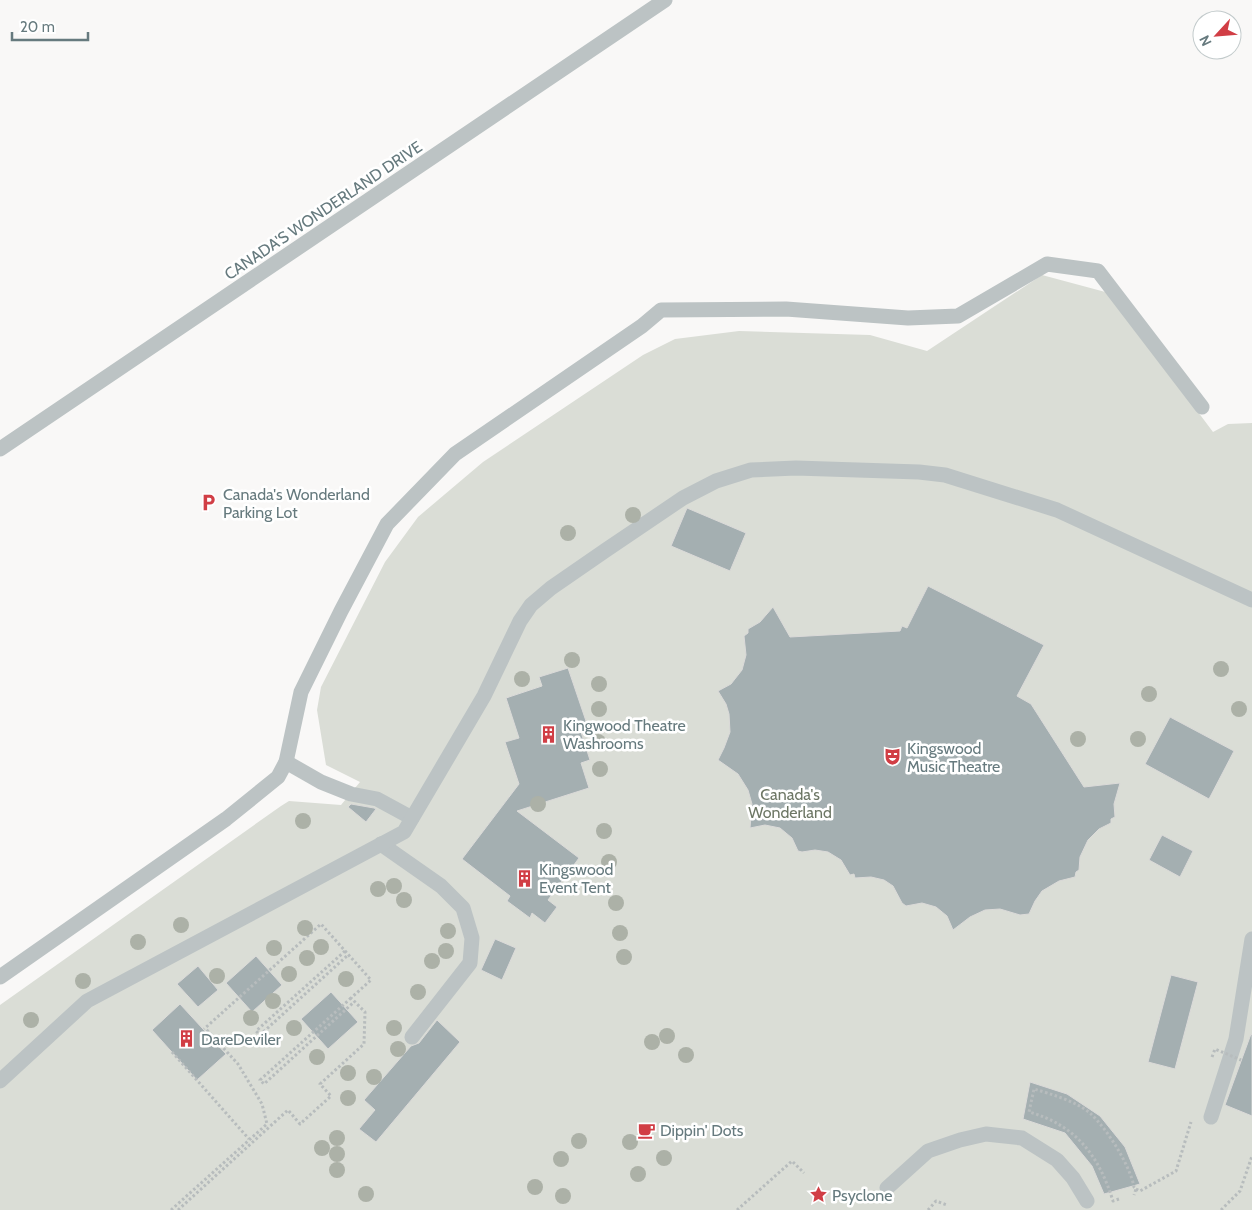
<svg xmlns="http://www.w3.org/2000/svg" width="1252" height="1210" font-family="Cabin,sans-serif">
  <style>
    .green { fill: #daddd6 }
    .building { fill: #a4afb1; stroke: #dbdad9 }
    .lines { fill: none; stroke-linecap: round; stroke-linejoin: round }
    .path { stroke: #b7bcbd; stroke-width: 3; stroke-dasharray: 2.5 2.5; stroke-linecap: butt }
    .service { stroke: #bcc3c4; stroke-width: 15 }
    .path-bridge { stroke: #b7bcbd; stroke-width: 3; stroke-dasharray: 2.5 2.5; stroke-linecap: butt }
    .tree { fill: #acb1a7 }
    .labels { text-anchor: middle; stroke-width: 5; stroke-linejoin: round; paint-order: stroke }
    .street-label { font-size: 16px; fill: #667a7e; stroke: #fff }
    .poi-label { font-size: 16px; fill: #667a7e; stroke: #fff; text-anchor: start }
    .park-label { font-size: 16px; fill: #6d7765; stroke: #fff }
  </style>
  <rect width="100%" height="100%" fill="#f9f8f7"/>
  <polygon class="green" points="1042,275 1109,293 1213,432 1228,424 1252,423 1252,1210 0,1210 0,1005 281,806 289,801 341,805 360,782 326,765 317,710 321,687 385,562 418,517 483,462 643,355 675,339 739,331 870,335 927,351"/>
  <g class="building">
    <polygon points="687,508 746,533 730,571 671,546"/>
    <polygon points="928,586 1044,645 1017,696 1031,704 1084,787 1120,783 1114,804 1115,817 1111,819 1111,823 1099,829 1088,840 1080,857 1079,870 1076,872 1075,877 1059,881 1042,891 1035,901 1029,914 1020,915 1000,909 985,910 970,917 953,930 947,916 936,907 922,903 906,906 902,903 893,886 884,880 871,877 855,878 854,874 850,875 841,860 828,852 815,850 802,852 798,851 792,838 780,828 765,825 750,828 752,804 748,790 738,774 718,760 724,748 730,732 729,714 726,704 718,691 731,684 742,670 746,655 744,636 748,633 748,629 760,622 773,607 790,637 900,631 902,626 907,628"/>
    <polygon points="568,668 588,727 580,729 590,760 581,763 589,788 517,811 579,858 548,900 557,907 545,923 532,913 530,918 507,901 510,896 462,859 519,784 505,742 519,738 506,698 542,686 539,677"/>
    <polygon points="1170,717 1234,751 1209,799 1145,764"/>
    <polygon points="351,804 374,808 376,809 366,822 348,807"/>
    <polygon points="1162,835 1193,851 1180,877 1149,860"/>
    <polygon points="495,939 516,948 502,980 481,970"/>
    <polygon points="256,956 282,985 252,1012 226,983"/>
    <polygon points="198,966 218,990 198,1007 177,984"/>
    <polygon points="1171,975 1198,982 1175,1069 1148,1062"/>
    <polygon points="331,992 358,1022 328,1049 301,1019"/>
    <polygon points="180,1004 226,1054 197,1080 152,1030"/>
    <polygon points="437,1020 460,1042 376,1142 359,1129 375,1110 364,1100 411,1046 419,1043"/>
    <polygon points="1251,1034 1252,1035 1252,1116 1225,1105"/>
    <polygon points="1030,1082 1067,1094 1100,1116 1125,1147 1140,1184 1104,1194 1092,1166 1065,1133 1023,1119"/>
  </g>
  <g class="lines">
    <g class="path">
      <polyline points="345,951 256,1031 260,1035 348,955"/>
      <polyline points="351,998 260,1080 264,1084 354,1002"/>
      <polyline points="172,1052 249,1139"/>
      <polyline points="1136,1189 1140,1191 1176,1171 1191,1122"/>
      <path d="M1119,1199L1113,1201C1099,1156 1076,1125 1029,1112L1034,1089C1051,1094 1078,1102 1091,1114C1107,1129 1130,1165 1134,1187L1136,1189L1134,1195"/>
      <polyline points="171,1210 267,1124 262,1104 238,1064 205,1028"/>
      <polyline points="178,1210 288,1110 300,1124 331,1096 320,1084 364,1044 365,1012 351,998 371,980 321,924 204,1029"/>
      <polyline points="737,1210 792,1161 804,1173"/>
      <polyline points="928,1210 936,1201 947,1205"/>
      <polyline points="1221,1210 1240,1191 1252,1156"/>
    </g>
    <g class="service">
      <polyline points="0,449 665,0"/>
      <polyline points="286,762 321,782 351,794 377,799 412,818"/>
      <polyline points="381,844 441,886 463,908 472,938 470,963 412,1037"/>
      <polyline points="0,977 226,819 278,777 286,762 301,692 341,611 387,524 455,454 642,326 661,310 786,309 908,318 958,316 1047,264 1098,271 1202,407"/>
      <polyline points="0,1081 87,1001 404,832 484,696 520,621 531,605 551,588 606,550 683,498 716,481 751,470 796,468 919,472 945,475 1057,510 1252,600"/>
      <polyline points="1211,1117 1236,1039 1252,939"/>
      <polyline points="887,1188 928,1151 960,1140 986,1134 1022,1138 1057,1160 1073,1178 1087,1201"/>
    </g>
    <polyline class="path-bridge" points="1212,1057 1215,1049 1241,1060"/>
  </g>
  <g class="tree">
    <circle cx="633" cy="515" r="8"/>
    <circle cx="568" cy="533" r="8"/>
    <circle cx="572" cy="660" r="8"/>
    <circle cx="1221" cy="669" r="8"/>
    <circle cx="522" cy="679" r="8"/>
    <circle cx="599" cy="684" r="8"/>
    <circle cx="1149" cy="694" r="8"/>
    <circle cx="599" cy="709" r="8"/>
    <circle cx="1239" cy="709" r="8"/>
    <circle cx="1078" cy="739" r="8"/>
    <circle cx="1138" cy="739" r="8"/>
    <circle cx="598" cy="742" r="8"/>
    <circle cx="600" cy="769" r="8"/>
    <circle cx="538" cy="804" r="8"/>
    <circle cx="303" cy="821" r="8"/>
    <circle cx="604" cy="831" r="8"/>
    <circle cx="609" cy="862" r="8"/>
    <circle cx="394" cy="886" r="8"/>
    <circle cx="378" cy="889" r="8"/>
    <circle cx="404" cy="900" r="8"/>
    <circle cx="616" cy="903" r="8"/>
    <circle cx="181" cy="925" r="8"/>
    <circle cx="305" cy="928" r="8"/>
    <circle cx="448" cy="931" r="8"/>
    <circle cx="620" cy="933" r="8"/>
    <circle cx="138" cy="942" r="8"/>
    <circle cx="321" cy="947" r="8"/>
    <circle cx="274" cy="948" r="8"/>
    <circle cx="446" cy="951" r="8"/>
    <circle cx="624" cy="957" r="8"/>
    <circle cx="307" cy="958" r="8"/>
    <circle cx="432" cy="961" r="8"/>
    <circle cx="289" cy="974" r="8"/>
    <circle cx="217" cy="976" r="8"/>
    <circle cx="346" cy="979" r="8"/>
    <circle cx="83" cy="981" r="8"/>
    <circle cx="418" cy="992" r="8"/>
    <circle cx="273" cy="1001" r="8"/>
    <circle cx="251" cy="1018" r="8"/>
    <circle cx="31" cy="1020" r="8"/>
    <circle cx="294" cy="1028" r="8"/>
    <circle cx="394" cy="1028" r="8"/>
    <circle cx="667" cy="1036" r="8"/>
    <circle cx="652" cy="1042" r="8"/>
    <circle cx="398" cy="1049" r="8"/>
    <circle cx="686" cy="1055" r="8"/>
    <circle cx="317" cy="1057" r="8"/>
    <circle cx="348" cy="1073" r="8"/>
    <circle cx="374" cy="1077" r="8"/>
    <circle cx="348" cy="1098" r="8"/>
    <circle cx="337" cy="1138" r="8"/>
    <circle cx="579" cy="1141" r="8"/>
    <circle cx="630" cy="1142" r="8"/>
    <circle cx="322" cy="1148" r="8"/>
    <circle cx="337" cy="1154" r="8"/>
    <circle cx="664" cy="1158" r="8"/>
    <circle cx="561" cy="1159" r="8"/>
    <circle cx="337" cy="1170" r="8"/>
    <circle cx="638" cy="1174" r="8"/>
    <circle cx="535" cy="1187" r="8"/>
    <circle cx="366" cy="1194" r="8"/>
    <circle cx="563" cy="1196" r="8"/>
  </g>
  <defs>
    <symbol id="parking-bare" viewBox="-9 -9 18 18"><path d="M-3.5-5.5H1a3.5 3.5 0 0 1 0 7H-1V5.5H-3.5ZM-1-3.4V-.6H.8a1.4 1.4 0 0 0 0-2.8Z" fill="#d13e45" stroke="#fff" stroke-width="2.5" paint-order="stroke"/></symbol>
    <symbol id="building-bare" viewBox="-9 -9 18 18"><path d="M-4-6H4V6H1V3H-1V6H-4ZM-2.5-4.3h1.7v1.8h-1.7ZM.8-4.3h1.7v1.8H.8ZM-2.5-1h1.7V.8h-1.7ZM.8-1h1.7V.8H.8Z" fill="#d13e45" stroke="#fff" stroke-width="2.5" paint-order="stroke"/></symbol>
    <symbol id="theatre-bare" viewBox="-9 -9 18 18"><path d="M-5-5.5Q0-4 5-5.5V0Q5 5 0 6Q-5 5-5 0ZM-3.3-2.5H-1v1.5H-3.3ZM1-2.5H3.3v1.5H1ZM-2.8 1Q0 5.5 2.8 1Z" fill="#d13e45" stroke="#fff" stroke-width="2.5" paint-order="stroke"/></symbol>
    <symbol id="cafe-bare" viewBox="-9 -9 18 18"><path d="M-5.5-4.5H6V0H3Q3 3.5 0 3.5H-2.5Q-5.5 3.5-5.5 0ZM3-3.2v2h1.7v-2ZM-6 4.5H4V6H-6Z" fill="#d13e45" stroke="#fff" stroke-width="2.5" paint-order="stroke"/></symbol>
    <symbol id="sight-bare" viewBox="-9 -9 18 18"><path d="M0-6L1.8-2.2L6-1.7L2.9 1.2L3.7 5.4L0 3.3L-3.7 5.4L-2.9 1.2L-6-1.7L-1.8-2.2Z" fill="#d13e45" stroke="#fff" stroke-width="2.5" paint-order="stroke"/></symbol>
  </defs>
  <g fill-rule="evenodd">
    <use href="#parking-bare" x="196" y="490" width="25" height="25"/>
    <use href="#building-bare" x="536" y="722" width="25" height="25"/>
    <use href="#theatre-bare" x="880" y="744" width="25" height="25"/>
    <use href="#building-bare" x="512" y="866" width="25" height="25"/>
    <use href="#building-bare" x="174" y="1026" width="25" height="25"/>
    <use href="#cafe-bare" x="634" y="1118" width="25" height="25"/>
    <use href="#sight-bare" x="806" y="1182" width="25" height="25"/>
  </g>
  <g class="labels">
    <g class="street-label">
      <text transform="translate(323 210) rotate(-34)" y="6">CANADA'S WONDERLAND DRIVE</text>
    </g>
    <g class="poi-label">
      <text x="223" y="500">Canada's Wonderland<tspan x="223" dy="18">Parking Lot</tspan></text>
      <text x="563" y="731">Kingwood Theatre<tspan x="563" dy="18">Washrooms</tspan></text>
      <text x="907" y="754">Kingswood<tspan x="907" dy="18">Music Theatre</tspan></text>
      <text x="539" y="875">Kingswood<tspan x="539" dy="18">Event Tent</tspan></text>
      <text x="201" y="1045">DareDeviler</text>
      <text x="660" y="1136">Dippin' Dots</text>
      <text x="832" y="1201">Psyclone</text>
    </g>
    <g class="park-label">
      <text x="790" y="800">Canada's<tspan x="790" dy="18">Wonderland</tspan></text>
    </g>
  </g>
  <g transform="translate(1217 35) rotate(244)"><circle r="24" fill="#ffffff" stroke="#c2cacb"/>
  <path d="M0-4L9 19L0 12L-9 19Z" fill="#d13e45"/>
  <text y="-8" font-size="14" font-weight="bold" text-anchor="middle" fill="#667a7e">N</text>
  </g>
  <path d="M12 32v8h76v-8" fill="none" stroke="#667a7e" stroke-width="2.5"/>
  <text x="20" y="32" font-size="15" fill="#667a7e" stroke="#ffffff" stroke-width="4" paint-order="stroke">20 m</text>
</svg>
